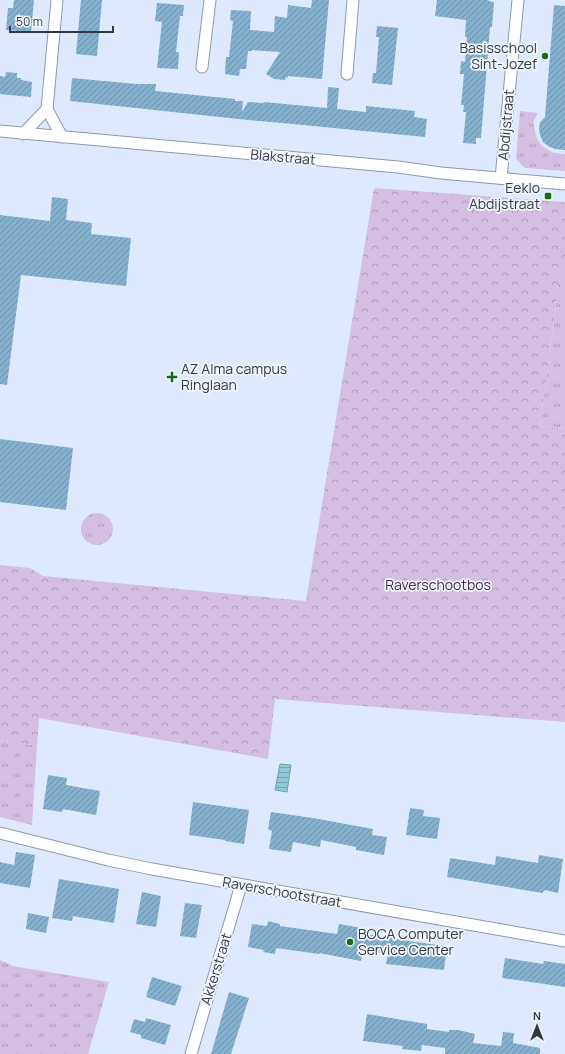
<svg xmlns="http://www.w3.org/2000/svg" width="565" height="1054" font-family="Manrope,sans-serif">
  <style>
    .grass { fill: url(#grass-tufts) }
    .forest { fill: url(#forest-crowns) }
    .water { fill: url(#water-rules); stroke: #739eaa }
    .building { fill: url(#building-hatch) }
    .lines { fill: none; stroke-linecap: round; stroke-linejoin: round }
    .street-casing { stroke: #8e98ac; stroke-width: 13 }
    .street { stroke: #fff; stroke-width: 11 }
    .poi-dot { fill: #166c13; stroke: #f1f6fe; stroke-width: 1.5 }
    .labels { text-anchor: middle; stroke-width: 3.5; stroke-linejoin: round; paint-order: stroke }
    .poi-label { font-size: 14px; fill: #333840; stroke: #f1f6fe; text-anchor: end }
    .street-label { font-size: 14px; fill: #333840; stroke: #f1f6fe }
    .park-label { font-size: 14px; fill: #452457; stroke: #f1f6fe }
  </style>
  <defs>
    <pattern id="grass-tufts" width="24" height="20" patternUnits="userSpaceOnUse"><rect width="24" height="20" fill="#d4bfe2"/><path d="M3 7l-1-3M5 7V3M7 7l1-3M15 17l-1-3M17 17v-4M19 17l1-3" fill="none" stroke="#ad9cb9"/></pattern>
    <pattern id="forest-crowns" width="20" height="18" patternUnits="userSpaceOnUse"><rect width="20" height="18" fill="#d4bfe2"/><path d="M2 6a3 3 0 1 1 6 0M12 15a3 3 0 1 1 6 0" fill="none" stroke="#ad9cb9"/></pattern>
    <pattern id="water-rules" width="6" height="5" patternUnits="userSpaceOnUse"><rect width="6" height="5" fill="#8fcad8"/><path d="M0 2.5h6" fill="none" stroke="#75a5b1"/></pattern>
    <pattern id="building-hatch" width="6" height="6" patternUnits="userSpaceOnUse"><rect width="6" height="6" fill="#85b0ce"/><path d="M-1 1l2-2M0 6l6-6M5 7l2-2" fill="none" stroke="#6d90a9"/></pattern>
  </defs>
  <rect width="100%" height="100%" fill="#dee9fe"/>
  <g class="grass">
    <polygon points="520,111 538,113 533,122 536,136 540,144 546,149 554,153 565,154 565,171 525,168 516,159"/>
    <polygon points="561,268 565,268 565,429 540,426"/>
    <circle cx="97" cy="529" r="16"/>
    <polygon points="0,740 37,746 32,825 0,817"/>
    <polygon points="0,960 13,966 109,982 88,1054 0,1054"/>
  </g>
  <polygon class="forest" points="374,188 565,202 565,268 561,268 540,426 565,429 565,722 275,699 268,759 39,718 37,746 0,740 0,565 30,568 43,576 306,601"/>
  <polygon class="water" points="280,764 291,765 287,792 275,790"/>
  <g class="building">
    <polygon points="14,0 34,0 31,32 6,30 8,8 13,8"/>
    <polygon points="81,0 102,0 97,56 76,54"/>
    <polygon points="312,0 329,0 322,79 288,76 288,78 286,77 285,80 274,79 266,74 280,52 252,50 252,51 248,51 246,69 240,69 239,76 225,74 226,57 229,57 233,21 230,20 231,10 251,11 250,30 274,32 275,16 287,18 288,5 311,8"/>
    <polygon points="437,0 489,0 488,1 494,2 492,27 490,27 481,138 476,138 476,144 463,143 466,112 463,112 464,105 461,105 464,74 460,74 461,61 465,62 467,37 465,37 466,20 435,16"/>
    <polygon points="157,3 184,5 183,16 180,16 176,52 179,52 178,69 157,68 162,22 155,21"/>
    <polygon points="554,5 565,6 565,150 555,149 548,146 543,142 540,135 539,129 540,122 545,117"/>
    <polygon points="377,26 398,28 392,85 372,83 373,73 376,73 379,37 376,37"/>
    <polygon points="6,72 17,73 17,78 21,78 21,80 32,82 31,97 0,94 0,76 5,77"/>
    <polygon points="72,78 136,84 156,84 155,91 235,99 235,101 243,101 242,112 248,102 264,103 264,102 327,108 328,87 339,88 337,109 366,112 366,106 415,111 414,117 427,119 425,137 293,124 248,120 70,101"/>
    <polygon points="52,197 68,199 66,220 92,223 91,234 131,238 126,286 21,275 7,385 0,384 0,215 50,221"/>
    <polygon points="0,439 73,448 66,510 0,502"/>
    <polygon points="48,775 67,778 66,785 100,791 96,815 63,809 62,812 43,809"/>
    <polygon points="193,802 249,810 244,844 225,841 225,840 189,835"/>
    <polygon points="410,808 424,810 423,816 440,818 437,839 406,835"/>
    <polygon points="271,812 313,818 373,829 372,835 387,837 384,855 356,850 356,847 321,840 320,847 293,842 291,852 269,849 272,831 268,829"/>
    <polygon points="16,852 35,855 30,888 0,883 0,862 14,865"/>
    <polygon points="539,855 563,859 558,893 545,890 542,893 447,877 450,858 495,865 496,856 538,863"/>
    <polygon points="59,879 119,889 114,923 73,916 72,921 52,918"/>
    <polygon points="142,892 161,896 156,927 136,924"/>
    <polygon points="185,903 202,905 196,938 180,936"/>
    <polygon points="28,913 49,917 46,933 26,929"/>
    <polygon points="268,921 280,924 280,926 337,934 339,924 367,929 366,934 415,942 447,946 444,970 386,964 388,954 363,950 361,961 319,953 319,954 276,948 275,954 263,952 264,950 248,947 252,924 267,926"/>
    <polygon points="505,958 543,964 544,961 565,964 565,987 502,978"/>
    <polygon points="152,977 182,986 175,1006 146,997"/>
    <polygon points="229,992 249,998 231,1054 211,1054"/>
    <polygon points="367,1014 427,1024 427,1029 449,1032 449,1030 458,1030 475,1034 473,1043 501,1046 503,1032 514,1033 513,1043 540,1048 540,1054 445,1054 445,1048 422,1045 421,1051 402,1049 403,1046 363,1041"/>
    <polygon points="146,1018 171,1025 165,1045 141,1038 141,1035 130,1032 134,1019 145,1022"/>
  </g>
  <g class="lines">
    <defs>
      <g id="street">
        <polyline points="202,67 210,0"/>
        <polyline points="347,74 353,0"/>
        <polyline points="47,109 62,137"/>
        <polyline points="0,131 398,167 441,173 565,184"/>
        <polyline points="23,134 47,109 57,0"/>
        <polyline points="501,178 518,0"/>
        <polyline points="0,833 108,860 152,869 565,941"/>
        <polyline points="191,1054 241,885"/>
      </g>
    </defs>
    <use href="#street" class="street-casing"/>
    <use href="#street" class="street"/>
  </g>
  <g class="poi-dot">
    <circle cx="545" cy="56" r="4"/>
    <rect x="544" y="192" width="8" height="8" rx="2"/>
    <path d="M170 371h4v4h4v4h-4v4h-4v-4h-4v-4h4z"/>
    <circle cx="350" cy="942" r="4"/>
  </g>
  <g class="labels">
    <g class="poi-label">
      <text x="537" y="53">Basisschool<tspan x="537" dy="16">Sint-Jozef</tspan></text>
      <text x="540" y="193">Eeklo<tspan x="540" dy="16">Abdijstraat</tspan></text>
      <text x="181" y="374" text-anchor="start">AZ Alma campus<tspan x="181" dy="16">Ringlaan</tspan></text>
      <text x="358" y="939" text-anchor="start">BOCA Computer<tspan x="358" dy="16">Service Center</tspan></text>
    </g>
    <g class="street-label">
      <text transform="translate(506 125) rotate(-85)" y="5">Abdijstraat</text>
      <text transform="translate(283 157) rotate(5)" y="5">Blakstraat</text>
      <text transform="translate(282 892) rotate(10)" y="5">Raverschootstraat</text>
      <text transform="translate(216 969) rotate(-73)" y="5">Akkerstraat</text>
    </g>
    <g class="park-label">
      <text x="438" y="590">Raverschootbos</text>
    </g>
  </g>
  <g transform="translate(537 1026)" stroke="#f1f6fe" stroke-width="3" paint-order="stroke">
  <path d="M0-3L7 15L0 10L-7 15Z" fill="#333840"/>
  <text y="-6" font-size="11" font-weight="bold" text-anchor="middle" fill="#333840">N</text>
  </g>
  <path d="M10 26v6h103v-6" fill="none" stroke="#333840" stroke-width="2"/>
  <text x="16" y="26" font-size="12" fill="#333840" stroke="#f1f6fe" stroke-width="3" paint-order="stroke">50 m</text>
</svg>
